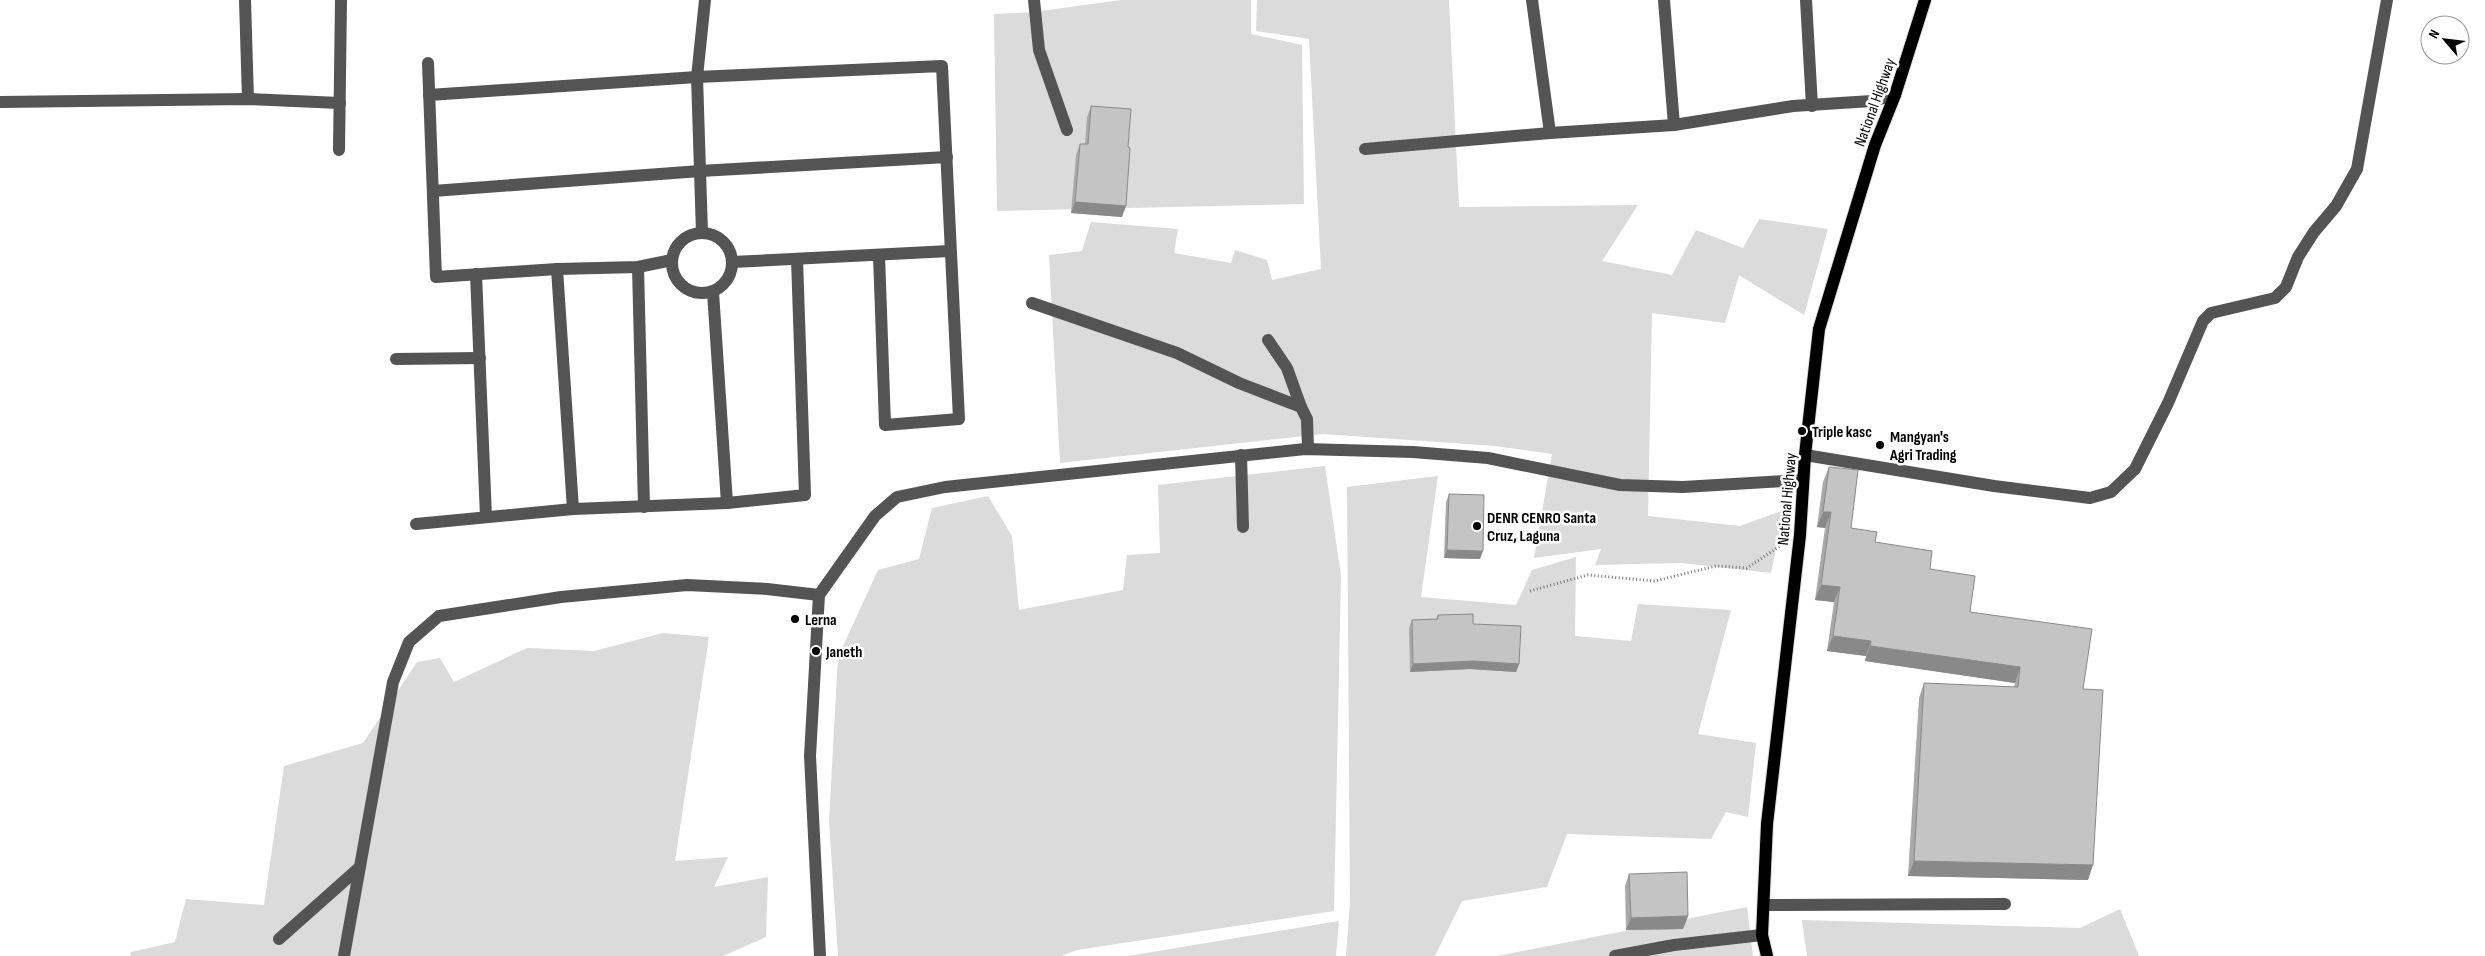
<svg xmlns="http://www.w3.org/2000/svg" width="2485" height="956" font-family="'Sofia Sans Condensed',sans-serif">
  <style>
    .green { fill: #dbdbdb }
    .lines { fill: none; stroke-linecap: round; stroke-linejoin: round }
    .major-casing { stroke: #dbdbdb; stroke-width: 14 }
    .path { stroke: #767676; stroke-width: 3; stroke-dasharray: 1 2.5; stroke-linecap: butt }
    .minor { stroke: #545454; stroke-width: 12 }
    .major { stroke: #000; stroke-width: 12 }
    .wall { fill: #a9a9a9 }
    .shaded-wall { fill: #898989 }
    .building { fill: #c4c4c4; stroke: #898989 }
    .poi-dot { fill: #000; stroke: #fff; stroke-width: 2 }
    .labels { text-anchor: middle; stroke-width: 5; stroke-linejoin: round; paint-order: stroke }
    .street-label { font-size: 16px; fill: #000; stroke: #fff }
    .poi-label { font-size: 16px; font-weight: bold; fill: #000; stroke: #fff; text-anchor: start }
  </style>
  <rect width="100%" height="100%" fill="#fff"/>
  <g class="green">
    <polygon points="1121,0 1251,0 1251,34 1302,45 1304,204 997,211 994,14 1034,12"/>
    <polygon points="1257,0 1449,0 1459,207 1638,205 1602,261 1672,275 1696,230 1743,248 1759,219 1828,229 1804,315 1739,275 1725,323 1652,313 1648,516 1740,526 1784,510 1771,573 1682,563 1595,565 1601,549 1534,558 1552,454 1495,446 1323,434 1060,463 1049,255 1082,251 1091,222 1178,229 1174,253 1231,263 1235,250 1267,260 1272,280 1321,269 1309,39 1256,31"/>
    <polygon points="1325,466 1341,576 1334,911 1077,950 1061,956 838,956 829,821 838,657 878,570 919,559 932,508 988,496 1012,536 1019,610 1123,590 1127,555 1160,553 1158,485"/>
    <polygon points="1438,476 1421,597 1516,605 1532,570 1576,557 1575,636 1631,641 1638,604 1731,610 1698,734 1756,743 1748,817 1726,812 1711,839 1567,834 1547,887 1462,901 1435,956 1346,956 1350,902 1347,487"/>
    <polygon points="663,633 709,637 675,861 728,857 714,887 768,877 766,937 723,956 130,956 131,952 175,942 186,899 264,905 284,766 363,743 417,662 440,658 454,682 527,648 594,651"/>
    <polygon points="1747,907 1753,956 1497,956"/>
    <polygon points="2120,909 2139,956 1807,956 1802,920 2080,928"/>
    <polygon points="1339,921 1336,956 1128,956"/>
  </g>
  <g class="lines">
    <defs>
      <polyline id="major" points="1767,956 1762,935 1767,824 1800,535 1805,455 1819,329 1875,145 1895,95 1925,0"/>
    </defs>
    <use href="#major" class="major-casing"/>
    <polyline class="path" points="1530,591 1588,575 1655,581 1716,566 1747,568 1783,544"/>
    <g class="minor">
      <polyline points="245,0 248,99"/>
      <polyline points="1034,0 1039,50 1067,130"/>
      <polyline points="1532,0 1550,133"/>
      <polyline points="1664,0 1674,125"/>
      <polyline points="1806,0 1812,106"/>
      <polyline points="428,63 436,277 557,269 638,267 672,260"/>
      <polyline points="429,95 697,77 942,66 959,419 885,425 879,255"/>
      <polyline points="0,102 248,99 340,103"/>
      <polyline points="1365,149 1550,133 1674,125 1793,106 1872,101 1895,95"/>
      <polyline points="339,150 341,0"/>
      <polyline points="433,191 700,171 947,157"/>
      <circle cx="702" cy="263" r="30"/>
      <polyline points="702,233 697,77 705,0"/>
      <polyline points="732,262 950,251"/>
      <polyline points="638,267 644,507"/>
      <polyline points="557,269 573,509"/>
      <polyline points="476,274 486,517"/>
      <polyline points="713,292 727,503"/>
      <polyline points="1032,303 1177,353 1239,383 1301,407 1307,419 1308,449"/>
      <polyline points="1268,340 1287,368 1301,407"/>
      <polyline points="396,359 480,358"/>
      <polyline points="1241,455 1243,527"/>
      <polyline points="1805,455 1994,486 2090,498 2111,492 2135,469 2168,403 2203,321 2211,313 2275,298 2286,287 2298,257 2314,232 2336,206 2357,169 2387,0"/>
      <polyline points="416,524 573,509 727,503 805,495 797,259"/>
      <polyline points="1764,905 2005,904"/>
      <polyline points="279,939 360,867"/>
      <polyline points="344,956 393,682 409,642 439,616 561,597 687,585 767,589 819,595"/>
      <polyline points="820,956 810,756 819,595 875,516 897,497 945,487 1305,449 1413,452 1488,458 1620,485 1683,487 1803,480"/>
      <polyline points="1615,956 1674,945 1762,935"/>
    </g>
    <use href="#major" class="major"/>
  </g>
  <g class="wall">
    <polygon points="1091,106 1122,217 1071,213 1076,155 1080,144 1085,144 1087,117"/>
    <polygon points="1829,467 1851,528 1875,542 1930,569 1970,612 2083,689 2088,880 1908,876 1919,698 1924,683 2014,687 2015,683 1865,661 1866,656 1827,651 1834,602 1815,600 1825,528 1817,527 1823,482"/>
    <polygon points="1449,494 1480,559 1444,558 1446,502"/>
    <polygon points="1438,615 1473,624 1519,664 1516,672 1470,669 1410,672 1409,628 1412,620 1436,619"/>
    <polygon points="1629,874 1688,916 1683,929 1626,930 1625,886"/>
  </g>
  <g class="shaded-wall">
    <polygon points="1075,202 1126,206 1122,217 1071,213"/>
    <polygon points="1823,512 1831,512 1825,528 1817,527"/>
    <polygon points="1447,550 1483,551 1480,559 1444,558"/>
    <polygon points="1821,585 1840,587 1834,602 1815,600"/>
    <polygon points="1833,636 1871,641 1866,656 1827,651"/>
    <polygon points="1870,646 2020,667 2015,683 1865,661"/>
    <polygon points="1473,661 1519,664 1516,672 1470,669 1410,672 1413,664"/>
    <polygon points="1914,861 2093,865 2088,880 1908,876"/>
    <polygon points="1688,916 1683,929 1626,930 1631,918"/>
  </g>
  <g class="building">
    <polygon points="1091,106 1131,109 1128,147 1130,148 1126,206 1075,202 1080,144 1088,144"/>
    <polygon points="1829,467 1858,470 1851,528 1877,532 1875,542 1932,551 1930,569 1975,576 1970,612 2092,629 2083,689 2103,690 2093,865 1914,861 1924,683 2018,687 2020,667 1870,646 1871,641 1833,636 1840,587 1821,585 1831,512 1823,512"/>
    <polygon points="1449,494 1484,495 1483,551 1447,550"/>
    <polygon points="1473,614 1473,624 1521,626 1519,664 1473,661 1413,664 1412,620 1438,619 1438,615"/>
    <polygon points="1687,872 1688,916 1631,918 1629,874"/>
  </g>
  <g class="poi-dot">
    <circle cx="1802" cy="431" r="5"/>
    <circle cx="1880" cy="445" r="5"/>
    <circle cx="1477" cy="526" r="5"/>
    <circle cx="795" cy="619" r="5"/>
    <circle cx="816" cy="651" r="5"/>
  </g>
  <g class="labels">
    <g class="street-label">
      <text transform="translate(1874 102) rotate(-70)" y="6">National Highway</text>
      <text transform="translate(1786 499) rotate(-85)" y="6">National Highway</text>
    </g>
    <g class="poi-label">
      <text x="1812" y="437">Triple kasc</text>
      <text x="1890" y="442">Mangyan's<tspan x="1890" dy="18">Agri Trading</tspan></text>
      <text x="1487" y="523">DENR CENRO Santa<tspan x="1487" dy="18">Cruz, Laguna</tspan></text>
      <text x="805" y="625">Lerna</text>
      <text x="826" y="657">Janeth</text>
    </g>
  </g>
  <g transform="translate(2445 40) rotate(298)"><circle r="24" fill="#ffffff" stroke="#999999"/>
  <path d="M0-4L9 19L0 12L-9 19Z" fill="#000000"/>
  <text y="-8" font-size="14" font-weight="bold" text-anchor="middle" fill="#000000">N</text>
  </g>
</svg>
